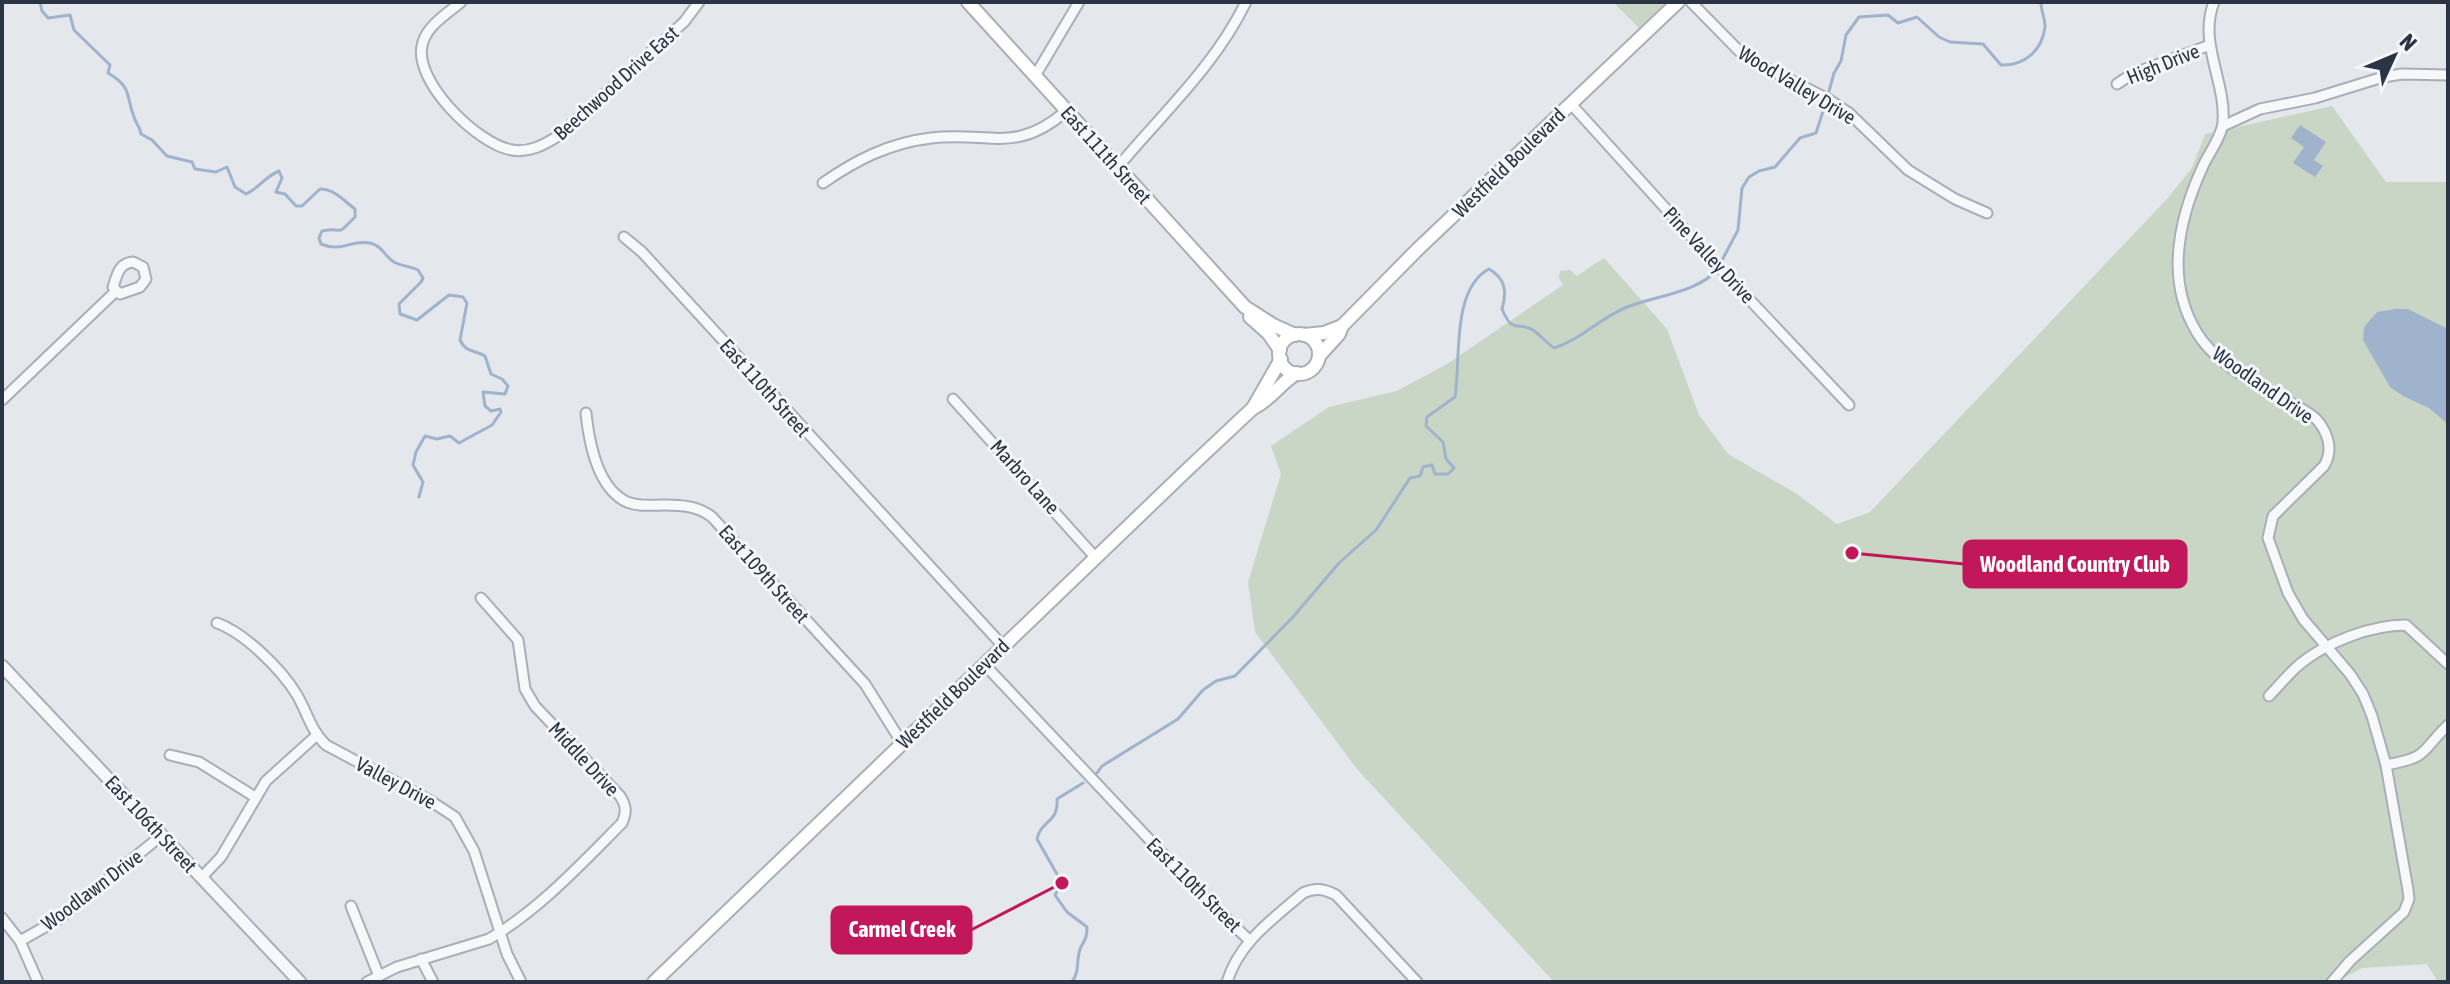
<svg xmlns="http://www.w3.org/2000/svg" width="2450" height="984" font-family="'Asap Condensed',sans-serif">
  <style>
    .green { fill: #c9d6c5 }
    .water { fill: #9fb4cc }
    .lines { fill: none; stroke-linecap: round; stroke-linejoin: round }
    .stream { stroke: #9fb4cc; stroke-width: 3 }
    .minor-casing { stroke: #a9aeb7; stroke-width: 13 }
    .tertiary-casing { stroke: #a9aeb7; stroke-width: 15 }
    .secondary-casing { stroke: #a9aeb7; stroke-width: 16 }
    .minor { stroke: #f7f8fa; stroke-width: 9 }
    .tertiary { stroke: #f7f8fa; stroke-width: 11 }
    .secondary { stroke: #fff; stroke-width: 12 }
    .labels { text-anchor: middle; stroke-width: 6; stroke-linejoin: round; paint-order: stroke }
    .street-label { font-size: 20px; fill: #2b3445; stroke: #f4f6f9 }
    .leader { fill: none; stroke: #c2185b; stroke-width: 3 }
    .callout-dot { fill: #c2185b; stroke: #f4f6f9; stroke-width: 3 }
    .callout { fill: #c2185b; stroke: #c2185b; stroke-width: 3 }
    .callout-label { font-size: 22px; text-anchor: middle; font-weight: bold; fill: #fff }
  </style>
  <rect width="100%" height="100%" fill="#e4e7ec"/>
  <g class="green">
    <polygon points="1613,2 1666,2 1639,28"/>
    <polygon points="2332,106 2386,182 2448,182 2448,982 2438,982 2427,964 2362,968 2336,982 1554,982 1357,769 1255,632 1248,582 1281,474 1271,446 1329,407 1397,391 1447,364 1563,285 1559,278 1560,271 1570,270 1577,276 1604,258 1667,329 1699,415 1728,454 1797,494 1837,524 1870,512 2166,200 2192,168 2205,134"/>
  </g>
  <g class="water">
    <polygon points="2300,125 2326,142 2314,160 2323,166 2315,177 2293,163 2304,147 2291,138"/>
    <polygon points="2395,309 2408,309 2448,329 2448,424 2429,408 2403,396 2390,387 2363,340 2364,327 2377,312"/>
  </g>
  <g class="lines">
    <g class="stream">
      <path d="M40,2L42,11L48,18L70,15L74,30L110,65L108,73C133,88 125,94 134,117C136,124 140,126 141,134L152,140L167,156L192,162L195,169L216,172L227,167L235,187L246,194C258,189 266,176 279,171L282,178L276,192L285,194L296,206H302L320,189C335,189 344,201 355,209V217C333,239 347,226 322,231L319,238L321,244C343,253 351,239 370,243C383,246 384,256 394,262C401,266 410,266 418,270L423,278L421,282L399,304L400,314L417,320L449,295L463,297L467,303L460,340C466,353 475,350 485,356L491,374L502,379L508,386L505,394L483,392L485,406L491,411L500,409L501,412L492,425L459,443L450,436L437,439L425,436L416,452L413,465L423,482L419,497"/>
      <path d="M1828,95L1834,73L1841,61L1846,35L1859,17L1888,15L1898,23L1917,17L1939,37L1950,42L1983,44L2001,65C2024,66 2042,51 2045,27C2045,18 2041,11 2041,2"/>
      <polyline points="1720,264 1738,230 1742,188 1749,177 1759,171 1775,167 1800,138 1816,133 1826,102"/>
      <path d="M1097,773L1102,766L1178,719L1203,690L1216,681L1235,676L1293,617L1339,563L1376,530L1410,478L1420,476L1423,467L1432,465L1435,474H1448L1454,468L1446,459L1443,442L1426,426L1427,417L1455,397C1461,361 1451,289 1489,269C1506,279 1507,292 1502,309C1513,335 1517,321 1533,330C1540,335 1547,343 1554,348C1580,340 1599,319 1625,308C1650,297 1700,292 1716,270"/>
      <path d="M1072,982C1081,969 1075,960 1081,947C1085,939 1087,938 1087,927L1067,912L1055,895L1062,883L1037,839C1041,820 1059,823 1057,799L1083,783"/>
    </g>
    <defs>
      <g id="minor">
        <path d="M461,2C448,13 428,25 423,42C410,79 478,145 512,150C529,153 544,145 558,136L684,22L699,2"/>
        <polyline points="1691,2 1745,57 1828,99 1849,113 1908,170 1955,199 1987,213"/>
        <path d="M2214,2C2198,43 2226,81 2223,122C2222,136 2209,153 2203,166C2179,218 2165,279 2196,331C2214,363 2256,384 2287,401C2298,407 2310,412 2318,421C2329,435 2333,451 2324,466L2273,516L2268,538L2288,593L2303,619L2350,674L2363,694L2372,716L2386,765L2408,890L2409,899L2404,912L2350,961L2332,982"/>
        <polyline points="1035,76 1079,2"/>
        <polyline points="2117,84 2132,74 2210,45"/>
        <polyline points="1571,104 1715,263 1849,405"/>
        <polyline points="2223,126 2260,109 2315,98 2383,77 2402,74 2448,75"/>
        <path d="M1117,168C1162,114 1215,66 1246,2"/>
        <path d="M823,183C856,160 889,143 931,138C988,131 1016,155 1066,111"/>
        <polyline points="624,237 642,252 1003,646"/>
        <path d="M133,262L143,267L146,279L140,287L120,294L113,287C117,275 119,263 133,262Z"/>
        <polyline points="953,399 1095,557"/>
        <polyline points="2,400 115,292"/>
        <path d="M586,413C589,442 597,488 627,502C639,507 652,505 664,505C682,505 698,506 712,517L865,684L902,743"/>
        <path d="M217,623C245,633 282,670 297,695C307,712 311,731 326,745L429,800L455,817L474,851L507,954L521,982"/>
        <polyline points="984,664 1196,889 1250,941"/>
        <path d="M2269,696C2279,686 2288,674 2300,664C2327,642 2371,625 2406,625L2448,664"/>
        <polyline points="170,755 199,762 255,797"/>
        <path d="M2386,765C2430,757 2419,753 2448,725"/>
        <polyline points="202,877 221,857 266,781 317,735"/>
        <polyline points="351,906 379,976"/>
        <polyline points="2,918 20,941 38,982"/>
        <polyline points="20,941 59,919 162,835"/>
        <polyline points="421,959 433,982"/>
        <path d="M367,982L397,967L489,939C540,909 581,864 622,823C627,812 626,805 620,796L535,706L525,689L518,640L481,598"/>
        <path d="M1227,982C1239,942 1273,919 1303,893C1316,887 1324,889 1336,895L1417,982"/>
      </g>
      <polyline id="tertiary" points="2,666 300,982"/>
      <g id="secondary">
        <polyline points="968,2 1245,307 1273,325 1295,335"/>
        <polyline points="1250,317 1268,333 1280,350"/>
        <circle cx="1299" cy="354" r="20"/>
        <polyline points="1304,335 1324,333 1342,326"/>
        <polyline points="1319,356 1339,334 1342,326 1418,249 1678,2"/>
        <polyline points="1253,408 1281,359"/>
        <path d="M654,982L1188,469L1253,408C1271,400 1280,383 1297,373"/>
      </g>
    </defs>
    <use href="#minor" class="minor-casing"/>
    <use href="#tertiary" class="tertiary-casing"/>
    <use href="#secondary" class="secondary-casing"/>
    <use href="#minor" class="minor"/>
    <use href="#tertiary" class="tertiary"/>
    <use href="#secondary" class="secondary"/>
  </g>
  <g class="labels">
    <g class="street-label">
      <text transform="translate(2163 64) rotate(-22)" y="7">High Drive</text>
      <text transform="translate(616 83) rotate(-42)" y="7">Beechwood Drive East</text>
      <text transform="translate(1797 85) rotate(31)" y="7">Wood Valley Drive</text>
      <text transform="translate(1106 155) rotate(48)" y="7">East 111th Street</text>
      <text transform="translate(1509 163) rotate(-44)" y="7">Westfield Boulevard</text>
      <text transform="translate(1709 255) rotate(47)" y="7">Pine Valley Drive</text>
      <text transform="translate(2263 385) rotate(35)" y="7">Woodland Drive</text>
      <text transform="translate(765 388) rotate(48)" y="7">East 110th Street</text>
      <text transform="translate(1025 477) rotate(48)" y="7">Marbro Lane</text>
      <text transform="translate(764 574) rotate(48)" y="7">East 109th Street</text>
      <text transform="translate(953 694) rotate(-44)" y="7">Westfield Boulevard</text>
      <text transform="translate(584 759) rotate(47)" y="7">Middle Drive</text>
      <text transform="translate(396 783) rotate(28)" y="7">Valley Drive</text>
      <text transform="translate(151 824) rotate(47)" y="7">East 106th Street</text>
      <text transform="translate(1194 885) rotate(45)" y="7">East 110th Street</text>
      <text transform="translate(92 890) rotate(-37)" y="7">Woodlawn Drive</text>
    </g>
  </g>
  <path class="leader" d="M1852 553L1964 564M1062 883L971 930"/>
  <g class="callout-dot">
    <circle cx="1852" cy="553" r="8"/>
    <circle cx="1062" cy="883" r="8"/>
  </g>
  <g class="callout">
    <rect x="1964" y="541" width="222" height="46" rx="8"/>
    <rect x="832" y="907" width="139" height="46" rx="8"/>
  </g>
  <g class="callout-label">
    <text x="2075" y="572">Woodland Country Club</text>
    <text x="902" y="937">Carmel Creek</text>
  </g>
  <rect width="2450" height="984" fill="none" stroke="#2b3445" stroke-width="8"/>
  <g transform="translate(2394 56) rotate(46)" stroke="#f4f6f9" stroke-width="6" paint-order="stroke">
  <path d="M0-6L14 30L0 20L-14 30Z" fill="#2b3445"/>
  <text y="-12" font-size="22" font-weight="bold" text-anchor="middle" fill="#2b3445">N</text>
  </g>
</svg>
